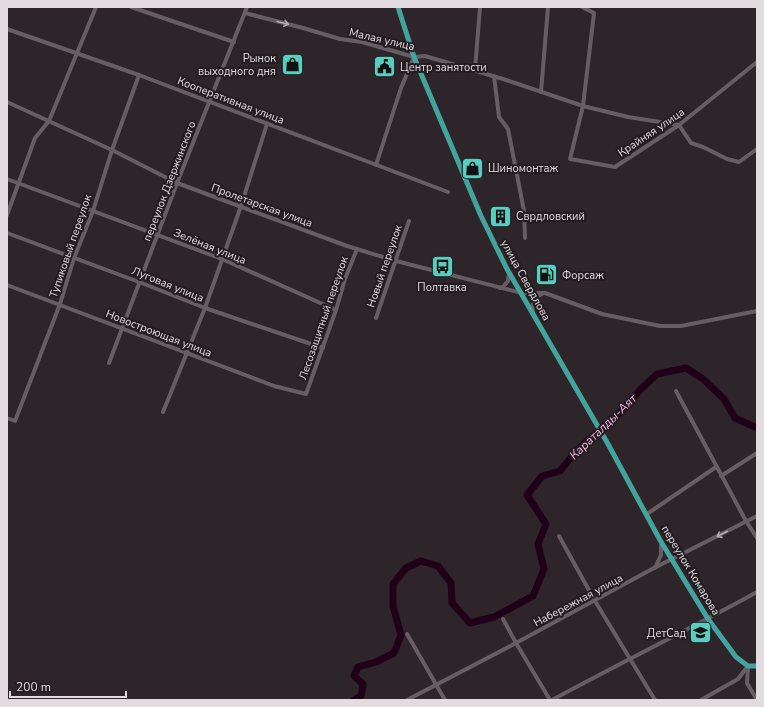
<svg xmlns="http://www.w3.org/2000/svg" width="764" height="707" font-family="'Nunito Sans',sans-serif">
  <style>
    .lines { fill: none; stroke-linecap: round; stroke-linejoin: round }
    .river { stroke: #200018; stroke-width: 7 }
    .minor { stroke: #675e64; stroke-width: 4 }
    .major { stroke: #42a59d; stroke-width: 5 }
    .oneway { stroke: #b1aaae }
    .labels { text-anchor: middle; stroke-width: 4; stroke-linejoin: round; paint-order: stroke }
    .street-label { font-size: 11px; fill: #e2dce0; stroke: #231c21 }
    .poi-label { font-size: 11px; fill: #e2dce0; stroke: #231c21; text-anchor: start }
    .water-label { font-size: 12px; font-style: italic; fill: #fab8e5; stroke: #231c21 }
  </style>
  <rect width="100%" height="100%" fill="#2d252a"/>
  <g class="lines">
    <polyline class="river" points="354,700 361,696 363,684 354,676 358,667 376,662 394,653 401,635 393,606 393,584 406,568 421,561 438,566 451,583 452,603 470,623 494,617 533,596 544,569 538,544 546,524 527,495 542,476 560,471 577,450 622,411 640,390 657,374 686,368 703,379 724,399 735,418 757,428"/>
    <g class="minor">
      <polyline points="131,7 234,42"/>
      <polyline points="582,7 594,13 583,106 570,159 615,167 679,125 757,62"/>
      <polyline points="245,13 303,28 340,39 362,42 414,57 425,56 503,79 583,106 628,117 679,125"/>
      <polyline points="7,29 139,75 448,192"/>
      <polyline points="475,70 480,7"/>
      <polyline points="494,76 499,117 508,129 524,211 525,238"/>
      <polyline points="541,92 548,7"/>
      <polyline points="7,102 112,150 177,183 347,246 396,261 522,293 545,293 602,314 660,326 681,326 757,311"/>
      <polyline points="679,125 691,143 703,147 727,159 739,162 757,149"/>
      <polyline points="376,165 401,88 414,57"/>
      <polyline points="7,179 222,259 336,310"/>
      <polyline points="7,215 35,138 49,121 96,7"/>
      <polyline points="7,233 139,282 205,308 323,348"/>
      <polyline points="7,285 274,386 306,394 336,310 345,279 357,249"/>
      <polyline points="500,288 503,287 508,281 509,273"/>
      <path d="M533,312C531,303 534,298 542,294"/>
      <polyline points="376,318 409,221"/>
      <polyline points="109,363 177,183 247,7"/>
      <polyline points="676,391 746,521 757,538"/>
      <polyline points="163,412 205,308 241,206 267,124"/>
      <polyline points="7,418 15,421 60,304 74,258 93,211 112,150 139,75"/>
      <polyline points="721,476 757,453"/>
      <polyline points="647,514 716,467"/>
      <polyline points="559,536 595,601 655,700"/>
      <polyline points="655,568 661,555 661,542"/>
      <polyline points="503,619 516,643 550,700"/>
      <polyline points="407,634 445,700"/>
      <polyline points="748,667 747,683 757,700"/>
      <polyline points="407,700 516,643 654,568 757,516"/>
      <path d="M552,700C620,663 690,629 757,592"/>
      <polyline points="701,700 738,679 748,666"/>
    </g>
    <polyline class="major" points="398,7 414,57 481,216 507,269 608,444 660,540 708,619 736,657 748,666 757,666"/>
  </g>
  <defs><path id="oneway-shaft" d="M-6 0H5M1.5-3L5.5 0L1.5 3" fill="none" stroke-width="1.6" stroke-linecap="round" stroke-linejoin="round"/></defs>
  <g class="oneway">
    <use href="#oneway-shaft" transform="translate(283 23) rotate(14)"/>
    <use href="#oneway-shaft" transform="translate(722 534) rotate(153)"/>
  </g>
  <defs>
    <symbol id="shop-square" viewBox="-11 -11 22 22"><rect x="-9" y="-9" width="18" height="18" rx="4" fill="#58cec0" stroke="#231c21"/><path d="M-5-2.5h2.3a2.7 3.5 0 0 1 5.4 0H5L5.5 6h-11ZM-1.5-2.5h3a1.5 2.3 0 0 0-3 0Z" fill="#111"/></symbol>
    <symbol id="civic-square" viewBox="-11 -11 22 22"><rect x="-9" y="-9" width="18" height="18" rx="4" fill="#58cec0" stroke="#231c21"/><path d="M-.6-6.5H3V-4.5H.6V-3L4-1V1h2V6H-6V1h2V-1L-.6-3ZM-1.2 2.5V6h2.4V2.5Z" fill="#111"/></symbol>
    <symbol id="building-square" viewBox="-11 -11 22 22"><rect x="-9" y="-9" width="18" height="18" rx="4" fill="#58cec0" stroke="#231c21"/><path d="M-4-6H4V6H1V3H-1V6H-4ZM-2.5-4.3h1.7v1.8h-1.7ZM.8-4.3h1.7v1.8H.8ZM-2.5-1h1.7V.8h-1.7ZM.8-1h1.7V.8H.8Z" fill="#111"/></symbol>
    <symbol id="bus-square" viewBox="-11 -11 22 22"><rect x="-9" y="-9" width="18" height="18" rx="4" fill="#58cec0" stroke="#231c21"/><path d="M-5-6H5V4H4V6H2V4H-2V6H-4V4H-5ZM-3.5-4V0h7V-4ZM-3.5 1.2v1.5H-2V1.2ZM2 1.2v1.5H3.5V1.2Z" fill="#111"/></symbol>
    <symbol id="fuel-square" viewBox="-11 -11 22 22"><rect x="-9" y="-9" width="18" height="18" rx="4" fill="#58cec0" stroke="#231c21"/><path d="M-5.5-6h7V0h2V4h1.3V-2.5L3-4.5l.8-.8L6-3V5H2.5V1h-1V6h-7ZM-4.2-4.7v3.2H.2V-4.7Z" fill="#111"/></symbol>
    <symbol id="school-square" viewBox="-11 -11 22 22"><rect x="-9" y="-9" width="18" height="18" rx="4" fill="#58cec0" stroke="#231c21"/><path d="M0-5L7-2L0 1L-7-2ZM-4 1L0 2.5L4 1V4Q0 6-4 4Z" fill="#111"/></symbol>
  </defs>
  <g fill-rule="evenodd">
    <use href="#shop-square" x="280" y="52" width="25" height="25"/>
    <use href="#civic-square" x="372" y="54" width="25" height="25"/>
    <use href="#shop-square" x="460" y="156" width="25" height="25"/>
    <use href="#building-square" x="488" y="204" width="25" height="25"/>
    <use href="#bus-square" x="430" y="254" width="25" height="25"/>
    <use href="#fuel-square" x="534" y="262" width="25" height="25"/>
    <use href="#school-square" x="688" y="620" width="25" height="25"/>
  </g>
  <g class="labels">
    <g class="street-label">
      <text transform="translate(382 39) rotate(13)" y="4">Малая улица</text>
      <text transform="translate(231 100) rotate(21)" y="4">Кооперативная улица</text>
      <text transform="translate(651 132) rotate(-34)" y="4">Крайняя улица</text>
      <text transform="translate(169 181) rotate(-69)" y="4">переулок Дзержинского</text>
      <text transform="translate(262 205) rotate(20)" y="4">Пролетарская улица</text>
      <text transform="translate(70 246) rotate(-71)" y="4">Тупиковый переулок</text>
      <text transform="translate(210 246) rotate(22)" y="4">Зелёная улица</text>
      <text transform="translate(384 266) rotate(-71)" y="4">Новый переулок</text>
      <text transform="translate(526 280) rotate(61)" y="4">улица Свердлова</text>
      <text transform="translate(168 284) rotate(22)" y="4">Луговая улица</text>
      <text transform="translate(323 318) rotate(-71)" y="4">Лесозащитный переулок</text>
      <text transform="translate(159 333) rotate(21)" y="4">Новостроющая улица</text>
      <text transform="translate(691 570) rotate(59)" y="4">переулок Комарова</text>
      <text transform="translate(578 600) rotate(-28)" y="4">Набережная улица</text>
    </g>
    <g class="poi-label">
      <text x="276" y="62" text-anchor="end">Рынок<tspan x="276" dy="13">выходного дня</tspan></text>
      <text x="400" y="71">Центр занятости</text>
      <text x="488" y="172">Шиномонтаж</text>
      <text x="516" y="220">Сврдловский</text>
      <text x="562" y="279">Форсаж</text>
      <text x="442" y="291" text-anchor="middle">Полтавка</text>
      <text x="686" y="637" text-anchor="end">ДетСад</text>
    </g>
    <g class="water-label">
      <text transform="translate(603 427) rotate(-44)" y="4">Караталды-Аят</text>
    </g>
  </g>
  <rect width="764" height="707" fill="none" stroke="#e2dce0" stroke-width="16"/>
  <path d="M10 691v6h116v-6" fill="none" stroke="#e2dce0" stroke-width="2"/>
  <text x="16" y="691" font-size="12" fill="#e2dce0" stroke="#231c21" stroke-width="3" paint-order="stroke">200 m</text>
</svg>
